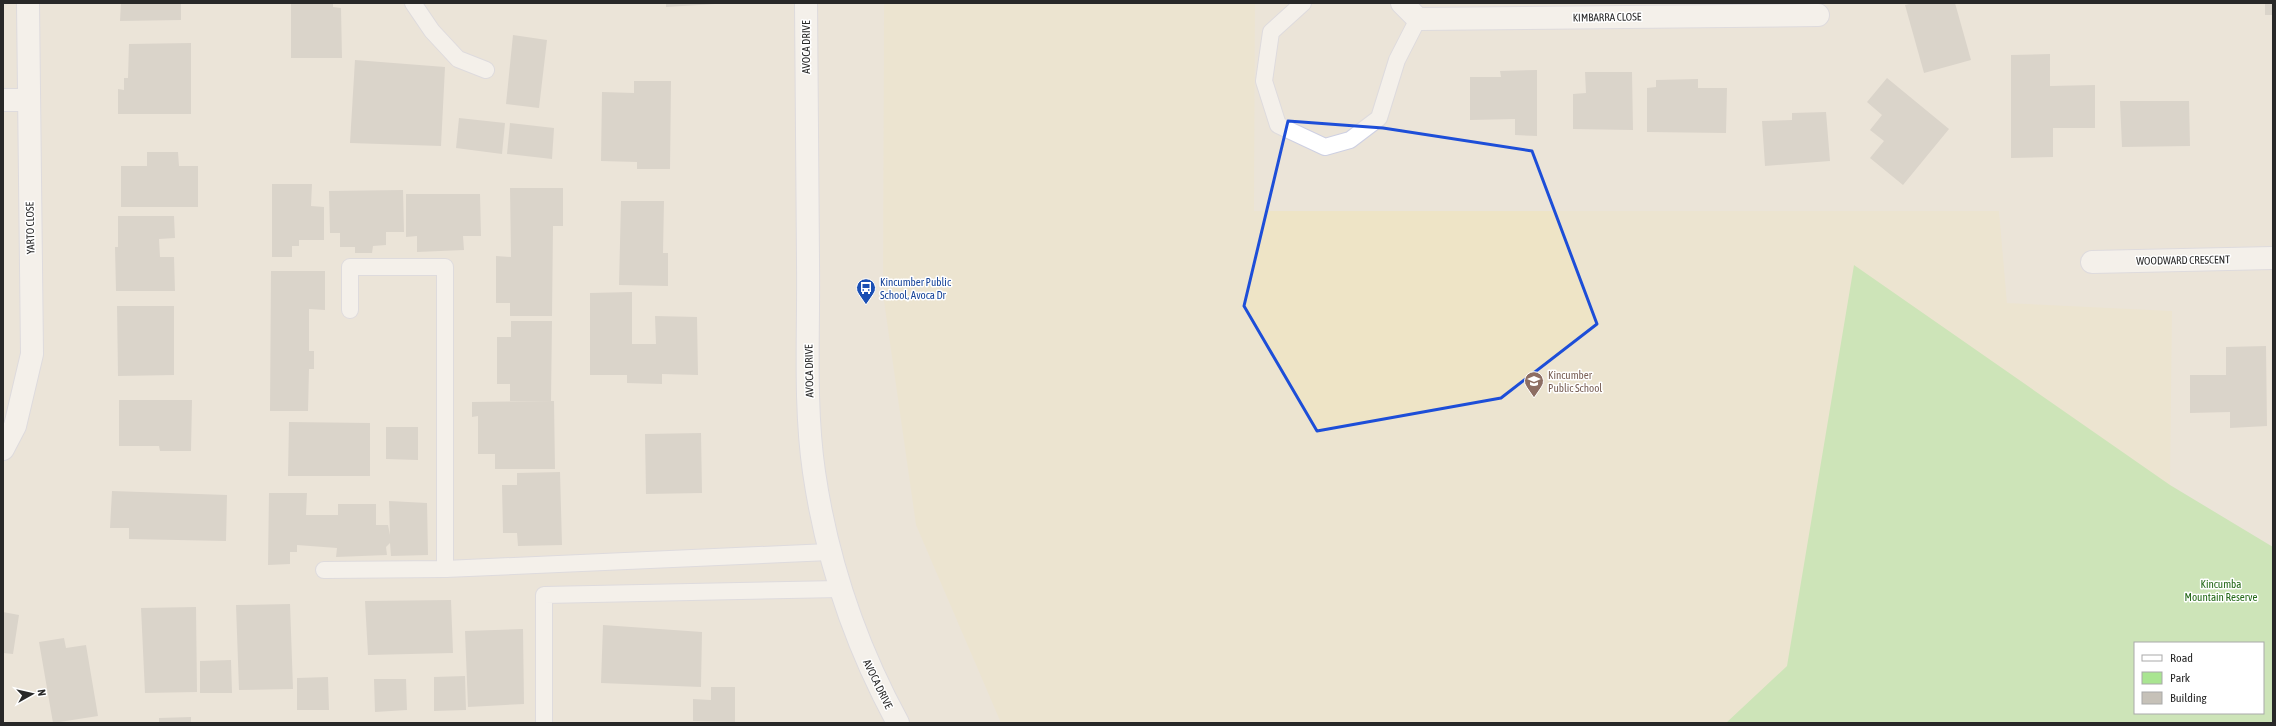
<svg xmlns="http://www.w3.org/2000/svg" width="2276" height="726" font-family="'Asap Condensed',sans-serif">
  <style>
    .education { fill: #eee4c6 }
    .green { fill: #a9e591; fill-rule: evenodd }
    .building { fill: #c6c1b8 }
    .lines { fill: none; stroke-linecap: round; stroke-linejoin: round }
    .lane-casing { stroke: #ced0e2; stroke-width: 18 }
    .street-casing { stroke: #ced0e2; stroke-width: 24 }
    .secondary-casing { stroke: #ced0e2; stroke-width: 24 }
    .lane { stroke: #fff; stroke-width: 16 }
    .street { stroke: #fff; stroke-width: 22 }
    .secondary { stroke: #fff; stroke-width: 22 }
    .marked { fill: none; stroke: #1d4ed8; stroke-width: 3; stroke-linejoin: round }
    .labels { text-anchor: middle; stroke-width: 3; stroke-linejoin: round; paint-order: stroke }
    .street-label { font-size: 11px; fill: #282828; stroke: #fff }
    .transit-label { font-size: 11px; fill: #164399; stroke: #fff; text-anchor: start }
    .education-label { font-size: 11px; fill: #785e54; stroke: #fff; text-anchor: start }
    .park-label { font-size: 11px; fill: #226716; stroke: #fff }
  </style>
  <rect width="100%" height="100%" fill="#ebe4d8"/>
  <polygon class="education" points="884,3 1255,3 1254,211 1999,211 2007,303 2172,311 2170,485 2135,643 2135,713 2167,723 1001,723 916,525 883,294"/>
  <path class="green" d="M1854,265L2170,485L2273,547V723H1726L1787,666ZM2135,643H2263V713H2135Z"/>
  <g class="building">
    <polygon points="121,3 181,3 181,20 120,21"/>
    <polygon points="291,3 333,3 333,7 341,8 342,58 291,58"/>
    <polygon points="666,3 715,3 715,4 666,7"/>
    <polygon points="1913,3 1955,3 1971,60 1924,73 1905,5"/>
    <rect x="2265" y="3" width="8" height="12"/>
    <polygon points="513,35 547,40 539,108 506,104"/>
    <polygon points="191,43 191,114 118,114 118,89 124,90 124,78 128,78 129,44"/>
    <polygon points="2050,54 2050,86 2095,85 2095,128 2053,128 2053,157 2011,158 2011,55"/>
    <polygon points="355,60 445,67 441,146 350,143"/>
    <polygon points="1537,70 1537,136 1515,135 1515,119 1470,120 1470,77 1501,77 1500,71"/>
    <polygon points="1585,72 1632,72 1633,130 1573,129 1573,94 1586,93"/>
    <polygon points="1887,78 1949,129 1903,185 1870,158 1884,141 1870,130 1882,115 1867,102"/>
    <polygon points="1698,79 1698,88 1727,88 1726,133 1647,132 1647,88 1656,87 1656,80"/>
    <polygon points="634,81 671,81 670,169 637,169 637,162 601,161 602,92 634,93"/>
    <polygon points="2120,101 2189,101 2190,146 2122,147"/>
    <polygon points="1826,112 1830,161 1765,166 1762,121 1792,120 1792,113"/>
    <polygon points="459,118 505,123 502,154 456,148"/>
    <polygon points="510,123 554,128 552,159 507,154"/>
    <polygon points="147,152 178,152 179,166 198,166 198,207 121,207 121,166 147,166"/>
    <polygon points="272,184 312,184 311,206 324,207 324,240 299,240 299,246 292,246 292,257 272,257"/>
    <polygon points="510,188 563,188 563,226 553,226 552,316 510,316 510,303 496,303 496,256 511,257"/>
    <polygon points="403,190 404,232 386,232 386,245 373,246 372,253 355,253 355,247 340,247 340,233 330,233 329,191"/>
    <polygon points="406,194 480,194 481,236 463,236 464,250 417,252 417,236 406,237"/>
    <polygon points="621,201 664,201 663,253 668,253 668,286 619,285"/>
    <polygon points="118,216 174,216 175,238 159,239 160,257 174,257 175,291 116,291 115,247 118,247"/>
    <polygon points="271,271 325,271 325,310 309,309 309,351 314,351 314,369 309,369 308,411 270,411"/>
    <polygon points="632,292 632,344 656,344 655,316 697,317 698,375 662,374 662,384 627,383 627,375 590,375 590,293"/>
    <polygon points="117,306 174,306 174,375 118,376"/>
    <polygon points="511,321 552,321 551,401 510,401 510,384 497,384 497,337 511,337"/>
    <polygon points="2266,346 2267,426 2230,428 2230,412 2190,413 2190,375 2226,375 2226,347"/>
    <polygon points="119,400 192,400 191,451 160,451 159,446 119,446"/>
    <polygon points="554,401 555,469 495,469 495,454 478,454 478,416 472,417 472,402"/>
    <polygon points="289,422 370,423 370,476 288,476"/>
    <polygon points="386,427 418,427 418,460 386,459"/>
    <polygon points="701,433 702,493 646,494 645,434"/>
    <polygon points="560,472 562,545 518,546 517,533 503,533 502,485 517,485 517,473"/>
    <polygon points="112,491 227,495 226,541 129,539 129,528 110,528"/>
    <polygon points="269,493 307,493 306,515 338,515 338,504 376,504 376,525 388,525 390,535 389,501 427,503 428,555 391,556 390,543 386,547 387,555 336,557 337,548 297,545 297,552 290,552 290,564 268,565"/>
    <polygon points="451,600 453,653 368,655 365,601"/>
    <polygon points="290,604 293,689 239,690 236,605"/>
    <polygon points="196,607 197,692 145,693 141,608"/>
    <polygon points="3,612 19,615 13,654 3,653"/>
    <polygon points="603,625 702,632 701,687 601,683"/>
    <polygon points="523,629 524,704 468,707 465,631"/>
    <polygon points="64,638 66,648 86,645 98,716 53,723 39,642"/>
    <polygon points="231,660 232,693 200,693 200,661"/>
    <polygon points="465,676 466,710 434,711 434,677"/>
    <polygon points="328,677 329,710 297,710 297,678"/>
    <polygon points="374,679 406,679 407,710 375,712"/>
    <polygon points="711,687 735,687 735,722 693,721 693,699 711,700"/>
    <polygon points="191,717 191,723 159,723 159,718"/>
  </g>
  <g class="lines">
    <defs>
      <g id="lane">
        <polyline points="413,3 432,31 458,59 486,70"/>
        <polyline points="1303,3 1271,32 1264,81 1278,125 1325,147 1350,140 1379,118 1397,60 1418,19"/>
        <polyline points="350,310 350,267 445,267 445,569"/>
        <polyline points="324,570 445,569 829,552"/>
        <polyline points="544,723 544,595 840,589"/>
      </g>
      <g id="street">
        <polyline points="1402,3 1418,19 1818,15"/>
        <polyline points="3,100 29,100"/>
        <polyline points="2092,262 2273,258"/>
        <polyline points="3,449 15,426 32,354 28,3"/>
      </g>
      <path id="secondary" d="M806,3C807,89 807,175 808,262C809,331 804,403 814,472C827,561 855,644 898,723"/>
    </defs>
    <use href="#lane" class="lane-casing"/>
    <use href="#street" class="street-casing"/>
    <use href="#secondary" class="secondary-casing"/>
    <use href="#lane" class="lane"/>
    <use href="#street" class="street"/>
    <use href="#secondary" class="secondary"/>
  </g>
  <path d="M0 0H2276V726H0ZM1288,121L1383,128L1532,151L1597,324L1501,398L1317,431L1244,306Z" fill="#ebe4d8" fill-opacity=".55" fill-rule="evenodd"/>
  <path class="marked" d="M1288,121L1383,128L1532,151L1597,324L1501,398L1317,431L1244,306Z"/>
  <defs>
    <symbol id="bus-pin" viewBox="-11 -11 22 30"><path d="M0 17L-7.5 6A9.5 9.5 0 1 1 7.5 6Z" fill="#1a4fb4" stroke="#fff"/><path d="M-5-6H5V4H4V6H2V4H-2V6H-4V4H-5ZM-3.5-4V0h7V-4ZM-3.5 1.2v1.5H-2V1.2ZM2 1.2v1.5H3.5V1.2Z" fill="#fff"/></symbol>
    <symbol id="school-pin" viewBox="-11 -11 22 30"><path d="M0 17L-7.5 6A9.5 9.5 0 1 1 7.5 6Z" fill="#8d6e63" stroke="#fff"/><path d="M0-5L7-2L0 1L-7-2ZM-4 1L0 2.5L4 1V4Q0 6-4 4Z" fill="#fff"/></symbol>
  </defs>
  <g fill-rule="evenodd">
    <use href="#bus-pin" x="855" y="277" width="22" height="30"/>
    <use href="#school-pin" x="1523" y="370" width="22" height="30"/>
  </g>
  <g class="labels">
    <g class="street-label">
      <text transform="translate(1607 17) rotate(-1)" y="4">KIMBARRA CLOSE</text>
      <text transform="translate(806 47) rotate(-90)" y="4">AVOCA DRIVE</text>
      <text transform="translate(30 228) rotate(-91)" y="4">YARTO CLOSE</text>
      <text transform="translate(2183 260) rotate(-1)" y="4">WOODWARD CRESCENT</text>
      <text transform="translate(809 371) rotate(-91)" y="4">AVOCA DRIVE</text>
      <text transform="translate(878 684) rotate(64)" y="4">AVOCA DRIVE</text>
    </g>
    <g class="transit-label">
      <text x="880" y="286">Kincumber Public<tspan x="880" dy="13">School, Avoca Dr</tspan></text>
    </g>
    <g class="education-label">
      <text x="1548" y="379">Kincumber<tspan x="1548" dy="13">Public School</tspan></text>
    </g>
    <g class="park-label">
      <text x="2221" y="588">Kincumba<tspan x="2221" dy="13">Mountain Reserve</tspan></text>
    </g>
  </g>
  <rect width="2276" height="726" fill="none" stroke="#282828" stroke-width="8"/>
  <rect x="2134" y="642" width="130" height="72" fill="#ffffff" stroke="#a9a9a9"/>
  <rect x="2142" y="655" width="20" height="6" fill="#ffffff" stroke="#a9a9a9"/>
  <text x="2170" y="662" font-size="12" fill="#282828">Road</text>
  <rect x="2142" y="672" width="20" height="12" fill="#a9e591" stroke="#a9a9a9"/>
  <text x="2170" y="682" font-size="12" fill="#282828">Park</text>
  <rect x="2142" y="692" width="20" height="12" fill="#c6c1b8" stroke="#a9a9a9"/>
  <text x="2170" y="702" font-size="12" fill="#282828">Building</text>
  <g transform="translate(32 694) rotate(82)" stroke="#ffffff" stroke-width="3" paint-order="stroke">
  <path d="M0-3L7 15L0 10L-7 15Z" fill="#282828"/>
  <text y="-6" font-size="11" font-weight="bold" text-anchor="middle" fill="#282828">N</text>
  </g>
</svg>
